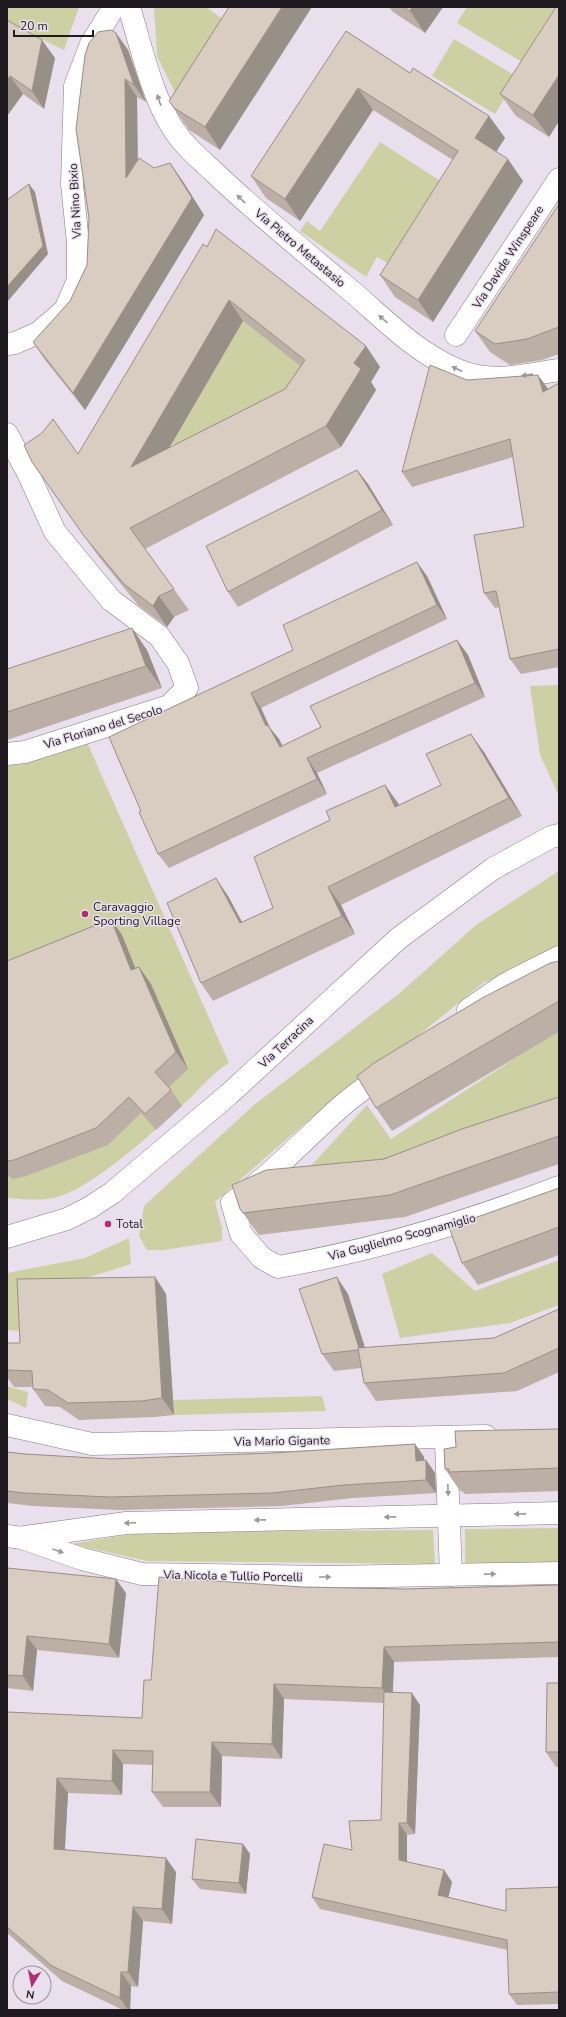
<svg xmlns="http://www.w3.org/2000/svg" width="566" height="2017" font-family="'Nunito Sans',sans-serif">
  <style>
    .green { fill: #cdd0a3 }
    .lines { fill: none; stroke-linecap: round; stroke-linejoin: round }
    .minor-casing { stroke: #867c88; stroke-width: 23 }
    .tertiary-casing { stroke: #867c88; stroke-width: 23 }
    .secondary-casing { stroke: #867c88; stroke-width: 23 }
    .minor { stroke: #fff; stroke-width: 22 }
    .tertiary { stroke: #fff; stroke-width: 22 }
    .secondary { stroke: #fff; stroke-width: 22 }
    .wall { fill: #bbafa6; fill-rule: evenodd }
    .shaded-wall { fill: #988f87 }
    .building { fill: #d9ccc1; stroke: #988f87; fill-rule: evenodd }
    .oneway { fill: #9a989a }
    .poi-dot { fill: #b32d71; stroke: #eae0ed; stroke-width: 1.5 }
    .labels { text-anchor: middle; stroke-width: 3; stroke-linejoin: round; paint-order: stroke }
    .street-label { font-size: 12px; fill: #1e1a1f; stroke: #eae0ed }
    .poi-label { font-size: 12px; fill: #1e1a1f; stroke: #eae0ed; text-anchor: start }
  </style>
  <rect width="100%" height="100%" fill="#eae0ed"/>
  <g class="green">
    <polygon points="7,7 79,7 64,50 7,23"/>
    <polygon points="154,7 206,7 242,33 183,126 184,111 157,56"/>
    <polygon points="467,7 556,7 522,62 457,23"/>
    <polygon points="454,39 517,77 495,114 432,76"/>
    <polygon points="380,142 445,184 393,266 377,257 366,277 300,231 307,221 320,231"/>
    <polygon points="243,321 319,381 190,466 172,443"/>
    <polygon points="559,685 559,796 540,755 530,686"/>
    <path d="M86,740L229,1063C215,1070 200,1089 188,1100C159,1127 91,1191 53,1198C38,1201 22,1199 7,1198V765Z"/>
    <polygon points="559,871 559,950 483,983 403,1048 312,1117 215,1202 222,1228 222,1241 164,1250 147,1250 139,1236 144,1206 254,1105 401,992 476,925"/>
    <polygon points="559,1032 559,1104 397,1159 308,1169 367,1105 391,1139 520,1055"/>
    <polygon points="129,1238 131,1264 29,1296 30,1332 7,1330 7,1273 85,1258"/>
    <polygon points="432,1253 475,1291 559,1260 559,1305 510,1323 400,1338 382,1274"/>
    <polygon points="7,1386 28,1392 26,1408 7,1399"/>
    <polygon points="322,1396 326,1411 174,1415 173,1400"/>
    <polygon points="559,1528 559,1562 465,1564 465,1529"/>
    <polygon points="433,1530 435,1564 147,1561 71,1544 144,1532"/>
  </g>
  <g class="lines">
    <defs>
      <g id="minor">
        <path d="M129,7C141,46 151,93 172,127C183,145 201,160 216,174C257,213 300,248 343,284C380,314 414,353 460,371C493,384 525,375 559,370"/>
        <polyline points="456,335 559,179"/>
        <polyline points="7,434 27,471 55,532 111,600 159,636 178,663 187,688 169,706 25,752 7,754"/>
        <polyline points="468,1010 504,985 559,957"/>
        <path d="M388,1070C374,1082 358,1092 344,1104C306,1137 273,1174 232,1203L241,1234L262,1258L278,1267C374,1250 468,1222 559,1187"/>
        <polyline points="7,1425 92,1444 486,1436"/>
        <polyline points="446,1443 451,1575"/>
        <polyline points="7,1536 22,1538 82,1559 142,1574 327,1577 559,1573"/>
        <polyline points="25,1537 126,1523 559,1513"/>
      </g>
      <polyline id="tertiary" points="7,344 15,343 38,333 65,310 78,280 78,243 72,184 75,86 91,44 114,7"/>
      <polyline id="secondary" points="7,1237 67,1219 89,1208 112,1193 228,1095 399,938 494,868 551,837 559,835"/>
    </defs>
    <use href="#minor" class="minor-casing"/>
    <use href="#tertiary" class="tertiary-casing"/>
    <use href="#secondary" class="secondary-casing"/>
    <use href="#minor" class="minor"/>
    <use href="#tertiary" class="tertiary"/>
    <use href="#secondary" class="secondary"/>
  </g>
  <g class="wall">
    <polygon points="229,7 220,150 189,130 169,101"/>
    <polygon points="389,7 443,7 425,33 393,12"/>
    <polygon points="559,7 559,121 549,137 516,116 500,94"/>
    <polygon points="7,20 55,58 44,109 23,94 7,116"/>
    <polygon points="346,31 410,73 489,116 505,138 496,151 523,181 433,322 395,297 380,275 453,160 373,110 300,221 266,198 251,176"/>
    <polygon points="116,33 128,50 146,102 137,97 138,160 154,168 182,180 204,215 85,410 45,360 33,342 70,301 87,265"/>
    <polygon points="559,204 559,354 542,360 510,365 490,352 475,331"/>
    <path d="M207,247L366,346L380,367L371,382L376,390L341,447L145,549L189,610L174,617L167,627L138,605L99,557L32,462L78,454ZM243,321L300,366L285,389L169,448Z"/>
    <polygon points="467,380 548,389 559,383 559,667 521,674 510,659 500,607 495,608 484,593 524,527 513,457 412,487 402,472"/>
    <polygon points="357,470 368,484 393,525 238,607 228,592"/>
    <polygon points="427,576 447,619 261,708 270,728 279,739 282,746 321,727 457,640 468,655 485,697 317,773 327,794 169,868 158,854 141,811 109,737 293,650"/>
    <polygon points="147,650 162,688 7,740 7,669"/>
    <polygon points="484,752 522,816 341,905 355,934 213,1001 201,983 228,896 242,922 273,908 330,820 385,785 399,805 441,785"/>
    <polygon points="122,935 135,968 139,967 151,984 188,1069 169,1087 182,1106 156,1130 141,1113 108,1145 26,1176 13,1179 7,1175 7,961"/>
    <polygon points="559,961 559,1032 392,1131 376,1108"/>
    <polygon points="559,1097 559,1164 405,1217 259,1235 240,1209"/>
    <polygon points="559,1188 559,1255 478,1285 462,1263"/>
    <polygon points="155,1277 166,1294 174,1415 154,1417 79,1420 60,1407 45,1406 33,1389 33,1387 14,1387 7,1377 7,1343 20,1343"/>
    <polygon points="348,1294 365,1348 494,1338 559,1309 559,1372 517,1391 376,1401 364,1383 361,1368 334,1371 322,1354"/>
    <polygon points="559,1429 559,1491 465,1494 462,1491 460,1491 445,1469 456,1447"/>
    <polygon points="415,1444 424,1457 424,1460 426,1460 435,1473 436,1493 353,1498 282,1506 119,1510 33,1506 7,1503 7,1452 25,1454 111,1459 272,1453"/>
    <polygon points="7,1568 126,1593 119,1658 37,1650 33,1691 7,1688"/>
    <polygon points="559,1585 559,1657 394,1662 393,1692 420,1705 415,1834 407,1835 407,1862 444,1870 452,1882 448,1897 506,1911 559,1887 559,2004 517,2005 509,1994 508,1950 320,1909 312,1897 352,1850 381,1820 384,1703 284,1699 282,1759 222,1756 221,1807 163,1807 152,1792 153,1765 123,1764 122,1795 68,1793 65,1849 176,1872 172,1924 143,1921 138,1987 131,1986 130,2010 123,2010 62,1981 7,1933 7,1712 142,1718 151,1680 302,1587 406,1589"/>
    <polygon points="559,1683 559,1767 556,1767 546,1752"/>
    <polygon points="243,1844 250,1854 246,1894 200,1889 192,1879"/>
  </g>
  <g class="shaded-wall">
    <polygon points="282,7 312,7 220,150 205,127"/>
    <polygon points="412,7 443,7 425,33 410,11"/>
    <polygon points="116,33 128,50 146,102 134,85"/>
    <polygon points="42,40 55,58 44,109 32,91"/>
    <polygon points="559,75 559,121 549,137 533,115"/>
    <polygon points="10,76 23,94 7,116 7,81"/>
    <polygon points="125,79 137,97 138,196 126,178"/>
    <polygon points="358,88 373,110 300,221 285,199"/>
    <polygon points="489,116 505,138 491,160 475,138"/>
    <polygon points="508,159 523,181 433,322 418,300"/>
    <polygon points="170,163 182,180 204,215 85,410 73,393"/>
    <polygon points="29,184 35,192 48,254 8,301 7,300 7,287"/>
    <polygon points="229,300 243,321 146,488 131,467"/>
    <polygon points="366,346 380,367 371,382 376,390 341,447 326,426 354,363"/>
    <polygon points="538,375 549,390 543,392"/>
    <polygon points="357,470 368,484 393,525 382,510"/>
    <polygon points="417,562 427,576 447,619 437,605"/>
    <polygon points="159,596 174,617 167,627 153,606"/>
    <polygon points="132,628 147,650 162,688 146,666"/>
    <polygon points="457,640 468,655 485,697 475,683"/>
    <polygon points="251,693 261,708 270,728 279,739 290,761 266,726"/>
    <polygon points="471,734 484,752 522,816 509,798"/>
    <polygon points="307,758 317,773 327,794 317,779"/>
    <polygon points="385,785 398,803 408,825 395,807"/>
    <polygon points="216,878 228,896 252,941 240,923"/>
    <polygon points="328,887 341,905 355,934 342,916"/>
    <polygon points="111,919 122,935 143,987 131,970"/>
    <polygon points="139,967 151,984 188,1069 176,1052"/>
    <polygon points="155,1277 166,1294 174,1415 162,1398"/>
    <polygon points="337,1277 348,1294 371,1367 359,1350"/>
    <polygon points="415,1444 424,1457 425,1474 416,1461"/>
    <polygon points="426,1460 435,1473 436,1493 426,1480"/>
    <polygon points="116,1579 126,1593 119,1658 109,1644"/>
    <polygon points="27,1636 37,1650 33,1691 23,1676"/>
    <polygon points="384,1647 394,1662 392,1703 382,1688"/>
    <polygon points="274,1684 284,1699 282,1759 272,1744"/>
    <polygon points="412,1693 420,1705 415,1834 407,1823"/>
    <polygon points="212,1742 222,1756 221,1807 210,1792"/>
    <polygon points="113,1750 123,1764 122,1795 112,1781"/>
    <polygon points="57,1778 68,1793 64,1863 54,1849"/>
    <polygon points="399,1823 407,1835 407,1872 399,1860"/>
    <polygon points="243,1844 250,1854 246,1894 239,1883"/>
    <polygon points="166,1858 176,1872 172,1924 162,1909"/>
    <polygon points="444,1870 452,1882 446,1907 438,1895"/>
    <polygon points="133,1907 143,1921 138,1987 128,1972"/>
    <polygon points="121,1972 131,1986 130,2010 128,2010 120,1998"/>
  </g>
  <g class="building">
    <polygon points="229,7 282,7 205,127 174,108 169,101"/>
    <polygon points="403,7 412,7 410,11"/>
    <polygon points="556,7 559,7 559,75 533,115 500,94"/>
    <polygon points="7,20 42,40 32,91 10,76 7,81"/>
    <polygon points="111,30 116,33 134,85 125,79 126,178 139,158 154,168 170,163 192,198 73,393 33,342 70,301 87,265 89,218 76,129 85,55 89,43 98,32"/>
    <polygon points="346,31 410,73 413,68 489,116 475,138 508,159 418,300 380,275 458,151 358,88 285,199 251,176"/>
    <polygon points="29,184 43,246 7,287 7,200"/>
    <polygon points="559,204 559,327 527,339 495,344 475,331"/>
    <path d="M216,229L366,346L354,363L361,369L326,426L130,528L174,589L159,596L153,606L124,584L84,536L32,462L24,445L42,433L53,419L78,454L203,244L207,247ZM229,300L305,360L285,389L131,467Z"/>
    <polygon points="430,365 467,380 538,375 543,392 559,383 559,649 510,659 496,591 484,593 474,535 524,527 510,439 402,472"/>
    <polygon points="357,470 382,510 228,592 206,546"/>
    <polygon points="417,562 437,605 251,693 266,726 268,725 280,747 321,727 310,706 457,640 475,683 307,758 317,779 158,854 139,812 141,811 109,737 293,650 283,625"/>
    <polygon points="132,628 146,666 7,712 7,669"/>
    <polygon points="471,734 509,798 328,887 342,916 201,983 167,903 216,878 240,923 273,908 254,857 330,820 326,811 385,785 395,807 441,785 426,754"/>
    <polygon points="111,919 131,970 139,967 176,1052 155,1072 171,1090 145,1114 129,1097 96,1128 14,1160 7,1161 7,961"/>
    <polygon points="559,961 559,1001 376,1108 357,1076 374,1063 420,1035 484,997 550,963"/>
    <polygon points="559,1097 559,1136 390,1195 243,1213 240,1209 232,1185 266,1170 384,1159 462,1129"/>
    <polygon points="559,1188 559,1227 462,1263 449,1227"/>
    <polygon points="155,1277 162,1398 142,1401 68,1403 48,1390 33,1389 32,1371 7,1370 7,1343 20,1343 17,1279"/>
    <polygon points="337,1277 359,1348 358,1350 322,1354 299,1289"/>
    <polygon points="559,1309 559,1348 504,1373 364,1383 358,1348 494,1338"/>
    <polygon points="559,1429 559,1468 449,1472 449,1469 445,1469 444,1449 456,1447 455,1431"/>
    <polygon points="415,1444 416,1461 426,1460 426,1480 344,1485 272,1493 109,1497 24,1493 7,1491 7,1452 25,1454 111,1459 272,1453"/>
    <polygon points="7,1568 116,1579 109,1644 27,1636 23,1676 7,1675"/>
    <polygon points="159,1577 302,1587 406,1589 559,1585 559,1642 384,1647 382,1688 274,1684 272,1744 212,1742 210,1792 152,1792 153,1751 113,1750 112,1781 57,1778 54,1849 166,1858 162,1909 133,1907 128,1972 121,1972 120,1998 52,1966 7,1927 7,1712 142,1718 144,1680 151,1680"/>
    <polygon points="547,1683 559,1683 559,1752 546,1752"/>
    <polygon points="384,1692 412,1693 407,1823 399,1823 399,1860 444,1870 438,1895 506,1911 506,1889 559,1887 559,1992 509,1994 507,1940 312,1897 324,1844 352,1850 349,1821 381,1820"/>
    <polygon points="196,1839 243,1844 239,1883 192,1879"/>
  </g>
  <defs><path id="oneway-solid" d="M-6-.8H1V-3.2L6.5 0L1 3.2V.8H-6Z"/></defs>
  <g class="oneway">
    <use href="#oneway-solid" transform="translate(159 100) rotate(-109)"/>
    <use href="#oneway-solid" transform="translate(241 199) rotate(-136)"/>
    <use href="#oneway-solid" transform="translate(383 319) rotate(-139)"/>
    <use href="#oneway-solid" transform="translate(457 369) rotate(-155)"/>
    <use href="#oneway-solid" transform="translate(527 375) rotate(172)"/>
    <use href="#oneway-solid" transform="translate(448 1490) rotate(88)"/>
    <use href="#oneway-solid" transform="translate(520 1514) rotate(179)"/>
    <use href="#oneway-solid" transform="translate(390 1517) rotate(179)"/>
    <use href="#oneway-solid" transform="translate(260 1520) rotate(179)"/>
    <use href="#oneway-solid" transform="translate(130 1523) rotate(178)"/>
    <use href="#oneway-solid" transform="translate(58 1551) rotate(19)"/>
    <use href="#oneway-solid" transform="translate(490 1574) rotate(-1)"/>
    <use href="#oneway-solid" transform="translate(325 1577)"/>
  </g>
  <g class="poi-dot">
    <circle cx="85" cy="914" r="4"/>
    <circle cx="108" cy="1224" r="4"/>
  </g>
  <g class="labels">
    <g class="street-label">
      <text transform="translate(75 201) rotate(-93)" y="4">Via Nino Bixio</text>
      <text transform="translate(300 248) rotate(40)" y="4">Via Pietro Metastasio</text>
      <text transform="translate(508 257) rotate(-57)" y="4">Via Davide Winspeare</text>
      <text transform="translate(103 727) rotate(-17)" y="4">Via Floriano del Secolo</text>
      <text transform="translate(286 1042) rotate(-43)" y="4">Via Terracina</text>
      <text transform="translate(402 1237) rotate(-15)" y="4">Via Guglielmo Scognamiglio</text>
      <text transform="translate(282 1441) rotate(-1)" y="4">Via Mario Gigante</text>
      <text transform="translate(233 1576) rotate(1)" y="4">Via Nicola e Tullio Porcelli</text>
    </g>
    <g class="poi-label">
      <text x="93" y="911">Caravaggio<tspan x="93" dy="14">Sporting Village</tspan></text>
      <text x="116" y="1228">Total</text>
    </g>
  </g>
  <rect width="566" height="2017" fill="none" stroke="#1e1a1f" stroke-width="16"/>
  <g transform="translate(32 1985) rotate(190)"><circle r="19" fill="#eae0ed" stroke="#98919b"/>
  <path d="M0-3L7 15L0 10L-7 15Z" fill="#b32d71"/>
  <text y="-6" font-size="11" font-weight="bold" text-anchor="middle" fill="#1e1a1f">N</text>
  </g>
  <path d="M14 30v6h79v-6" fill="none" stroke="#1e1a1f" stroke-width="2"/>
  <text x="20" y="30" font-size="12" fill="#1e1a1f" stroke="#eae0ed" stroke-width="3" paint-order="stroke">20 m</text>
</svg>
